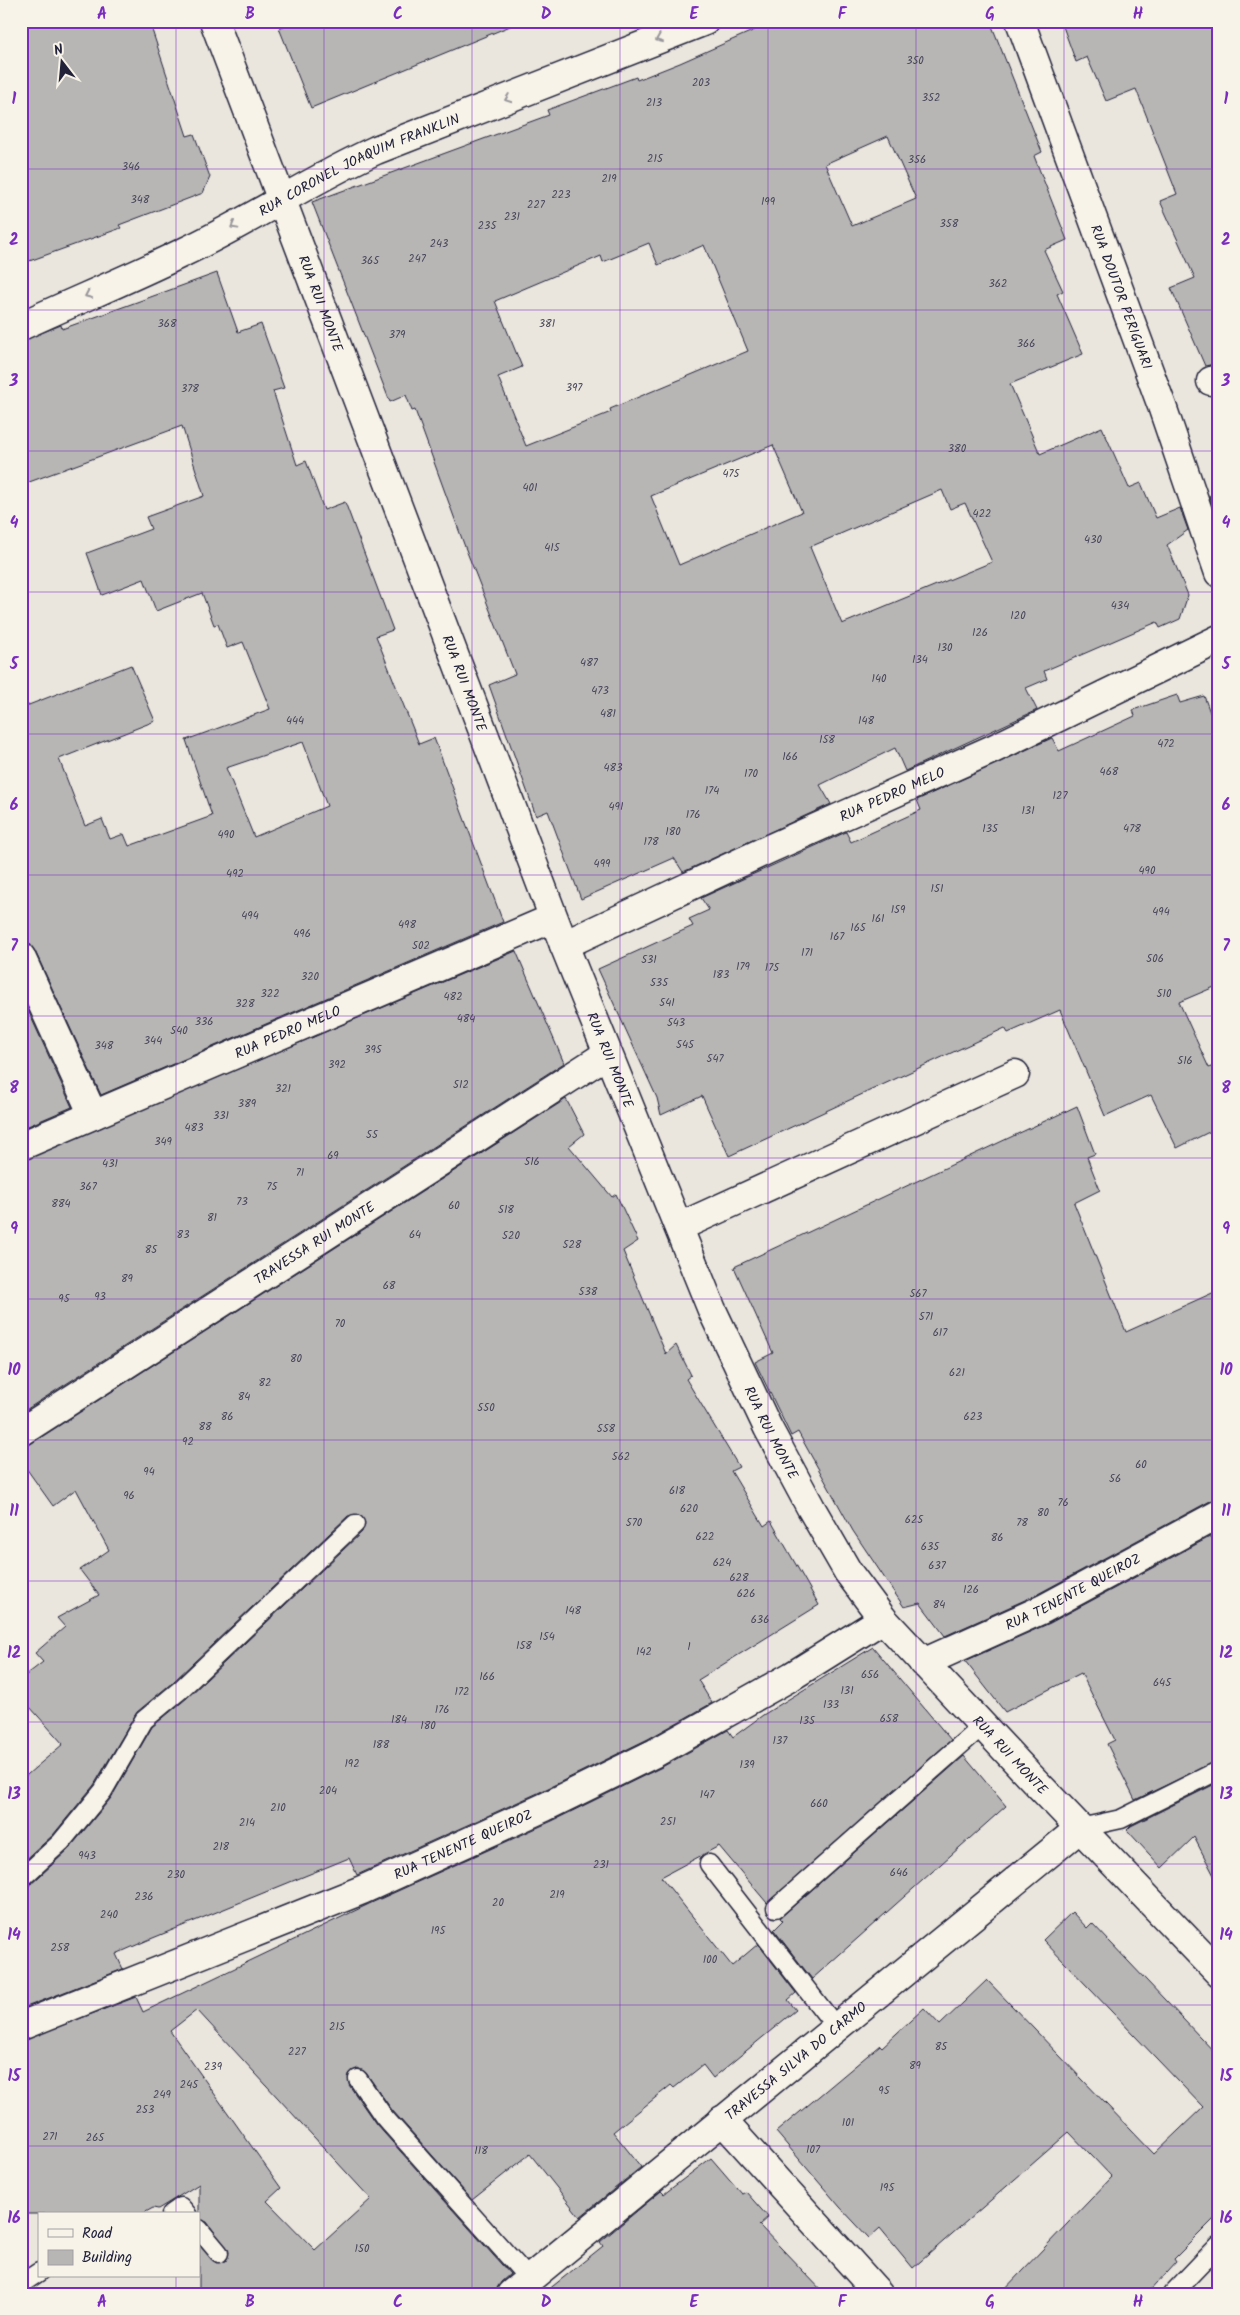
<svg xmlns="http://www.w3.org/2000/svg" width="1240" height="2315" font-family="Kalam,sans-serif">
  <style>
    .building { fill: #b8b6b5; stroke: #22223b; fill-rule: evenodd }
    .lines { fill: none; stroke-linecap: round; stroke-linejoin: round }
    .service-casing { stroke: #22223b; stroke-width: 21 }
    .minor-casing { stroke: #22223b; stroke-width: 31 }
    .service { stroke: #f7f3e8; stroke-width: 18 }
    .minor { stroke: #f7f3e8; stroke-width: 28 }
    .oneway { stroke: #97959a }
    .grid { fill: none; stroke: #7b2cbf; stroke-width: 1; stroke-opacity: 0.55 }
    .labels { text-anchor: middle; stroke-width: 5; stroke-linejoin: round; paint-order: stroke }
    .number-label { font-size: 11px; fill: #48475a }
    .street-label { font-size: 14px; fill: #22223b; stroke: #f7f3e8 }
    .neatline { fill: none; stroke: #7b2cbf; stroke-width: 2 }
    .grid-label { font-size: 16px; text-anchor: middle; font-weight: bold; fill: #7b2cbf }
  </style>
  <rect width="100%" height="100%" fill="#eae6de"/>
  <filter id="ink" filterUnits="userSpaceOnUse"><feTurbulence type="fractalNoise" baseFrequency=".02" numOctaves="2"/><feDisplacementMap in="SourceGraphic" scale="10" xChannelSelector="R" yChannelSelector="G"/><feConvolveMatrix kernelMatrix="1 2 1 2 8 2 1 2 1" color-interpolation-filters="sRGB"/></filter>
  <g filter="url(#ink)">
    <g class="building">
      <polygon points="21,21 149,21 187,136 194,134 210,177 203,193 119,225 121,228 21,264"/>
      <polygon points="296,21 520,21 520,22 311,108 279,28"/>
      <path d="M775,21H990L1042,152L1034,156L1067,240L1044,250L1063,291L1057,294L1083,354L1010,384L1040,454L1102,427L1129,488L1141,483L1156,518L1180,508L1188,530L1167,545L1188,595L1180,619L1160,628L1157,622L1044,671L1047,679L1026,688L1037,710L905,771L895,748L820,785L831,804L683,872L674,858L581,899L548,811L536,816L489,685L515,674L465,547L415,410L412,411L406,395L390,402L312,202L549,115L547,110L636,77L637,80L680,63ZM888,136L916,199L852,226L825,164ZM649,243L658,265L704,245L748,351L610,409L611,412L526,446L498,377L522,367L495,301L601,256L603,262ZM773,445L802,512L679,565L651,496ZM942,490L950,509L965,503L992,562L842,624L810,547Z"/>
      <polygon points="1061,21 1219,21 1219,363 1205,366 1171,288 1195,278 1160,201 1177,194 1136,89 1106,101 1087,57 1076,62"/>
      <path d="M217,273L238,332L261,324L284,388L273,391L297,465L306,461L324,510L345,502L393,630L376,636L419,744L434,738L503,922L101,1095L35,951L30,944L21,942V708L131,665L155,721L59,759L85,826L102,819L110,839L124,834L129,846L212,816L186,740L270,709L243,642L227,648L218,624L214,625L202,593L156,611L144,579L102,595L87,553L151,529L146,517L204,496L182,426L21,485V341L61,325L62,329ZM303,742L327,806L254,837L226,768Z"/>
      <polygon points="1218,493 1219,509 1215,512 1209,496"/>
      <polygon points="1177,695 1180,703 1204,696 1219,737 1219,985 1179,1002 1209,1068 1219,1063 1219,1127 1177,1148 1151,1095 1105,1116 1060,1010 1008,1033 1005,1028 729,1156 702,1096 661,1115 657,1098 598,969 693,926 689,919 709,910 701,898 846,832 851,842 921,810 917,800 1052,738 1059,751 1135,716 1133,710"/>
      <polygon points="516,951 564,1063 21,1413 21,1161"/>
      <polygon points="21,995 72,1107 21,1129"/>
      <polygon points="566,1099 584,1134 569,1146 612,1197 616,1194 638,1241 623,1251 666,1354 676,1345 691,1375 686,1379 739,1467 731,1471 764,1526 771,1521 819,1605 698,1680 712,1703 648,1739 538,1793 357,1875 349,1858 148,1940 116,1954 123,1969 21,2009 21,1889 28,1887 68,1850 111,1798 152,1727 187,1698 362,1532 365,1522 358,1514 348,1516 173,1682 137,1712 94,1785 53,1835 21,1864 21,1780 63,1744 21,1697 21,1679 43,1662 35,1653 65,1627 57,1618 99,1595 80,1570 109,1550 76,1489 53,1506 21,1461 21,1448 29,1445"/>
      <polygon points="1077,1106 1095,1154 1087,1157 1100,1190 1074,1203 1126,1332 1219,1290 1219,1498 1212,1500 1036,1595 945,1636 920,1603 904,1607 853,1531 798,1432 791,1436 755,1362 773,1353 734,1267"/>
      <polygon points="1219,1532 1219,1760 1135,1800 1107,1744 1115,1740 1081,1673 1005,1712 965,1661 1050,1623"/>
      <path d="M873,1647L951,1740L767,1903L719,1846L661,1877L732,1966L758,1944L796,1993L788,2000L796,2010L713,2078L703,2065L674,2088L671,2085L613,2132L641,2167L580,2217L530,2154L472,2200L392,2110L366,2073L358,2068L349,2074V2085L376,2124L510,2274L501,2282L496,2294H199V2245L216,2263L226,2261L229,2252L207,2222L199,2219V2184L158,2209L153,2208L142,2214H21V2041L136,1997L143,2012L369,1904L552,1821L662,1767L728,1730L733,1737L763,1715ZM197,2010L371,2199L315,2250L267,2201L281,2188L170,2031Z"/>
      <polygon points="964,1756 1006,1806 812,1979 774,1930 783,1921 780,1918"/>
      <polygon points="1219,1782 1219,1885 1194,1837 1162,1868 1127,1830 1131,1826"/>
      <polygon points="1072,1912 1087,1928 1092,1923 1219,2057 1219,2214 1174,2259 1176,2262 1147,2294 1000,2294 1112,2177 1069,2132 913,2268 880,2228 869,2238 840,2207 776,2132 880,2045 882,2047 924,2008 940,2025 987,1980 1154,2154 1203,2107 1043,1940"/>
      <polygon points="711,2158 742,2194 746,2192 768,2217 759,2225 825,2294 543,2294 603,2246 600,2242 661,2191 664,2194"/>
    </g>
    <g class="lines">
      <defs>
        <g id="service">
          <polyline points="1080,1828 1121,1819 1219,1770"/>
          <polyline points="709,1864 836,2027"/>
          <polyline points="21,1879 61,1842 103,1791 144,1720 180,1690 355,1524"/>
          <polyline points="776,1908 982,1726"/>
          <polyline points="358,2079 384,2117 529,2279"/>
          <polyline points="171,2214 181,2207 187,2214"/>
          <polyline points="199,2229 219,2253"/>
          <polyline points="21,2284 39,2272"/>
          <polyline points="1172,2294 1219,2245"/>
        </g>
        <g id="minor">
          <path id="s1" d="M214,21L564,945L712,1310L768,1428L811,1508L848,1572L883,1619L1029,1775L1219,1973"/>
          <path id="s2" d="M1020,21L1163,409L1219,573"/>
          <path id="s3" d="M21,326C75,301 131,278 184,252C250,221 310,180 376,150L705,21"/>
          <polyline points="1211,381 1219,378"/>
          <path id="s4" d="M564,945L769,849L993,749L1219,639"/>
          <polyline points="21,957 93,1115"/>
          <path id="s5" d="M21,1146L553,918"/>
          <polyline points="679,1227 1015,1074"/>
          <path id="s6" d="M21,1432L607,1054"/>
          <path id="s7" d="M923,1663L1043,1609L1219,1514"/>
          <path id="s8" d="M21,2026L362,1890L545,1807L655,1753L792,1676L883,1619"/>
          <polyline points="722,2120 879,2294"/>
          <path id="s9" d="M511,2294L1080,1828"/>
        </g>
      </defs>
      <use href="#service" class="service-casing"/>
      <use href="#minor" class="minor-casing"/>
      <use href="#service" class="service"/>
      <use href="#minor" class="minor"/>
    </g>
    <defs><path id="oneway-chevron" d="M-2-3.5L2.5 0L-2 3.5" fill="none" stroke-width="1.6" stroke-linecap="round" stroke-linejoin="round" transform="scale(1.25)"/></defs>
    <g class="oneway">
      <use href="#oneway-chevron" transform="translate(659 39) rotate(158)"/>
      <use href="#oneway-chevron" transform="translate(508 99) rotate(159)"/>
      <use href="#oneway-chevron" transform="translate(234 226) rotate(151)"/>
      <use href="#oneway-chevron" transform="translate(88 295) rotate(155)"/>
    </g>
  </g>
  <path class="grid" d="M176,21V2214M324,21V2294M472,21V2294M620,21V2294M768,21V2294M916,21V2294M1064,21V2294M21,169H1219M21,310H1219M21,451H1219M21,592H1219M21,734H1219M21,875H1219M21,1016H1219M21,1158H1219M21,1299H1219M21,1440H1219M21,1581H1219M21,1722H1219M21,1864H1219M21,2005H1219M21,2146H1219M176,2276V2294"/>
  <g class="labels">
    <g class="number-label">
      <text x="915" y="64">350</text>
      <text x="701" y="86">203</text>
      <text x="931" y="101">352</text>
      <text x="654" y="106">213</text>
      <text x="655" y="162">215</text>
      <text x="917" y="163">356</text>
      <text x="131" y="170">346</text>
      <text x="609" y="182">219</text>
      <text x="561" y="198">223</text>
      <text x="140" y="203">348</text>
      <text x="768" y="205">199</text>
      <text x="536" y="208">227</text>
      <text x="512" y="220">231</text>
      <text x="949" y="227">358</text>
      <text x="487" y="229">235</text>
      <text x="439" y="247">243</text>
      <text x="417" y="262">247</text>
      <text x="370" y="264">365</text>
      <text x="998" y="287">362</text>
      <text x="167" y="327">368</text>
      <text x="547" y="327">381</text>
      <text x="397" y="338">379</text>
      <text x="1026" y="347">366</text>
      <text x="574" y="391">397</text>
      <text x="190" y="392">378</text>
      <text x="957" y="452">380</text>
      <text x="731" y="477">475</text>
      <text x="530" y="491">401</text>
      <text x="982" y="517">422</text>
      <text x="1093" y="543">430</text>
      <text x="552" y="551">415</text>
      <text x="1120" y="609">434</text>
      <text x="1018" y="619">120</text>
      <text x="980" y="636">126</text>
      <text x="945" y="651">130</text>
      <text x="920" y="663">134</text>
      <text x="589" y="666">487</text>
      <text x="879" y="682">140</text>
      <text x="600" y="694">473</text>
      <text x="608" y="717">481</text>
      <text x="295" y="724">444</text>
      <text x="866" y="724">148</text>
      <text x="827" y="743">158</text>
      <text x="1166" y="747">472</text>
      <text x="790" y="760">166</text>
      <text x="613" y="771">483</text>
      <text x="1109" y="775">468</text>
      <text x="751" y="777">170</text>
      <text x="712" y="794">174</text>
      <text x="1060" y="799">127</text>
      <text x="616" y="810">491</text>
      <text x="1028" y="814">131</text>
      <text x="693" y="818">176</text>
      <text x="990" y="832">135</text>
      <text x="1132" y="832">478</text>
      <text x="673" y="835">180</text>
      <text x="226" y="838">490</text>
      <text x="651" y="845">178</text>
      <text x="602" y="867">499</text>
      <text x="1147" y="874">490</text>
      <text x="235" y="877">492</text>
      <text x="937" y="892">151</text>
      <text x="898" y="913">159</text>
      <text x="1161" y="915">494</text>
      <text x="250" y="919">494</text>
      <text x="878" y="922">161</text>
      <text x="407" y="928">498</text>
      <text x="858" y="931">165</text>
      <text x="302" y="937">496</text>
      <text x="837" y="940">167</text>
      <text x="421" y="949">502</text>
      <text x="807" y="956">171</text>
      <text x="1155" y="962">506</text>
      <text x="649" y="963">531</text>
      <text x="743" y="970">179</text>
      <text x="772" y="971">175</text>
      <text x="721" y="978">183</text>
      <text x="310" y="980">320</text>
      <text x="659" y="986">535</text>
      <text x="270" y="997">322</text>
      <text x="1164" y="997">510</text>
      <text x="453" y="1000">482</text>
      <text x="667" y="1006">541</text>
      <text x="245" y="1007">328</text>
      <text x="466" y="1022">484</text>
      <text x="204" y="1025">336</text>
      <text x="676" y="1026">543</text>
      <text x="179" y="1034">540</text>
      <text x="153" y="1044">344</text>
      <text x="685" y="1048">545</text>
      <text x="104" y="1049">348</text>
      <text x="373" y="1053">395</text>
      <text x="715" y="1062">547</text>
      <text x="1185" y="1064">516</text>
      <text x="337" y="1068">392</text>
      <text x="461" y="1088">512</text>
      <text x="283" y="1092">321</text>
      <text x="247" y="1107">389</text>
      <text x="221" y="1119">331</text>
      <text x="194" y="1131">483</text>
      <text x="372" y="1138">55</text>
      <text x="163" y="1145">349</text>
      <text x="333" y="1159">69</text>
      <text x="532" y="1165">516</text>
      <text x="110" y="1167">431</text>
      <text x="300" y="1176">71</text>
      <text x="88" y="1190">367</text>
      <text x="272" y="1190">75</text>
      <text x="242" y="1205">73</text>
      <text x="61" y="1207">884</text>
      <text x="454" y="1209">60</text>
      <text x="506" y="1213">518</text>
      <text x="212" y="1221">81</text>
      <text x="183" y="1238">83</text>
      <text x="415" y="1238">64</text>
      <text x="511" y="1239">520</text>
      <text x="572" y="1248">528</text>
      <text x="151" y="1253">85</text>
      <text x="127" y="1282">89</text>
      <text x="389" y="1289">68</text>
      <text x="588" y="1295">538</text>
      <text x="918" y="1297">567</text>
      <text x="100" y="1300">93</text>
      <text x="64" y="1302">95</text>
      <text x="926" y="1320">571</text>
      <text x="340" y="1327">70</text>
      <text x="940" y="1336">617</text>
      <text x="296" y="1362">80</text>
      <text x="957" y="1376">621</text>
      <text x="265" y="1386">82</text>
      <text x="244" y="1400">84</text>
      <text x="486" y="1411">550</text>
      <text x="227" y="1420">86</text>
      <text x="973" y="1420">623</text>
      <text x="205" y="1430">88</text>
      <text x="606" y="1432">558</text>
      <text x="188" y="1445">92</text>
      <text x="621" y="1460">562</text>
      <text x="1141" y="1468">60</text>
      <text x="149" y="1475">94</text>
      <text x="1115" y="1482">56</text>
      <text x="677" y="1494">618</text>
      <text x="129" y="1499">96</text>
      <text x="1063" y="1506">76</text>
      <text x="689" y="1512">620</text>
      <text x="1043" y="1516">80</text>
      <text x="914" y="1523">625</text>
      <text x="634" y="1526">570</text>
      <text x="1022" y="1526">78</text>
      <text x="705" y="1540">622</text>
      <text x="997" y="1541">86</text>
      <text x="930" y="1550">635</text>
      <text x="722" y="1566">624</text>
      <text x="937" y="1569">637</text>
      <text x="739" y="1581">628</text>
      <text x="971" y="1593">126</text>
      <text x="746" y="1597">626</text>
      <text x="939" y="1608">84</text>
      <text x="573" y="1614">148</text>
      <text x="760" y="1623">636</text>
      <text x="547" y="1640">154</text>
      <text x="524" y="1649">158</text>
      <text x="689" y="1650">1</text>
      <text x="644" y="1655">142</text>
      <text x="870" y="1678">656</text>
      <text x="487" y="1680">166</text>
      <text x="1162" y="1686">645</text>
      <text x="847" y="1694">131</text>
      <text x="462" y="1695">172</text>
      <text x="831" y="1708">133</text>
      <text x="442" y="1713">176</text>
      <text x="889" y="1722">658</text>
      <text x="399" y="1723">184</text>
      <text x="807" y="1724">135</text>
      <text x="428" y="1729">180</text>
      <text x="780" y="1744">137</text>
      <text x="381" y="1748">188</text>
      <text x="352" y="1767">192</text>
      <text x="747" y="1768">139</text>
      <text x="328" y="1794">204</text>
      <text x="707" y="1798">147</text>
      <text x="819" y="1807">660</text>
      <text x="278" y="1811">210</text>
      <text x="668" y="1825">251</text>
      <text x="247" y="1826">214</text>
      <text x="221" y="1850">218</text>
      <text x="87" y="1859">943</text>
      <text x="601" y="1868">231</text>
      <text x="899" y="1876">646</text>
      <text x="176" y="1878">230</text>
      <text x="557" y="1898">219</text>
      <text x="144" y="1900">236</text>
      <text x="498" y="1906">20</text>
      <text x="109" y="1918">240</text>
      <text x="438" y="1934">195</text>
      <text x="60" y="1951">258</text>
      <text x="710" y="1963">100</text>
      <text x="337" y="2030">215</text>
      <text x="941" y="2050">85</text>
      <text x="297" y="2055">227</text>
      <text x="915" y="2069">89</text>
      <text x="213" y="2070">239</text>
      <text x="189" y="2088">245</text>
      <text x="884" y="2094">95</text>
      <text x="162" y="2098">249</text>
      <text x="145" y="2113">253</text>
      <text x="848" y="2126">101</text>
      <text x="50" y="2140">271</text>
      <text x="95" y="2141">265</text>
      <text x="813" y="2153">107</text>
      <text x="481" y="2154">118</text>
      <text x="887" y="2191">195</text>
      <text x="362" y="2252">150</text>
    </g>
    <g class="street-label">
      <text dy="5" stroke="none"><textPath href="#s3" startOffset="375">RUA CORONEL JOAQUIM FRANKLIN</textPath></text>
      <text dy="5" stroke="none"><textPath href="#s2" startOffset="294">RUA DOUTOR PERIGUARI</textPath></text>
      <text dy="5" stroke="none"><textPath href="#s1" startOffset="302">RUA RUI MONTE</textPath></text>
      <text dy="5" stroke="none"><textPath href="#s1" startOffset="708">RUA RUI MONTE</textPath></text>
      <text dy="5" stroke="none"><textPath href="#s4" startOffset="361">RUA PEDRO MELO</textPath></text>
      <text dy="5" stroke="none"><textPath href="#s5" startOffset="290">RUA PEDRO MELO</textPath></text>
      <text dy="5" stroke="none"><textPath href="#s1" startOffset="1112">RUA RUI MONTE</textPath></text>
      <text dy="5" stroke="none"><textPath href="#s6" startOffset="349">TRAVESSA RUI MONTE</textPath></text>
      <text dy="5" stroke="none"><textPath href="#s1" startOffset="1518">RUA RUI MONTE</textPath></text>
      <text dy="5" stroke="none"><textPath href="#s7" startOffset="166">RUA TENENTE QUEIROZ</textPath></text>
      <text dy="5" stroke="none"><textPath href="#s1" startOffset="1922">RUA RUI MONTE</textPath></text>
      <text dy="5" stroke="none"><textPath href="#s8" startOffset="478">RUA TENENTE QUEIROZ</textPath></text>
      <text dy="5" stroke="none"><textPath href="#s9" startOffset="368">TRAVESSA SILVA DO CARMO</textPath></text>
    </g>
  </g>
  <rect width="1240" height="2315" fill="none" stroke="#f7f3e8" stroke-width="55"/>
  <rect x="38" y="2212" width="162" height="65" fill="#f7f3e8" stroke="#a29fa3"/>
  <rect x="48" y="2229" width="25" height="8" fill="#f7f3e8" stroke="#a29fa3"/>
  <text x="82" y="2238" font-size="15" fill="#22223b">Road</text>
  <rect x="48" y="2250" width="25" height="15" fill="#b8b6b5" stroke="#a29fa3"/>
  <text x="82" y="2262" font-size="15" fill="#22223b">Building</text>
  <g transform="translate(62 62) rotate(344)" stroke="#f7f3e8" stroke-width="4" paint-order="stroke">
  <path d="M0-4L9 19L0 12L-9 19Z" fill="#22223b"/>
  <text y="-8" font-size="14" font-weight="bold" text-anchor="middle" fill="#22223b">N</text>
  </g>
  <rect x="28" y="28" width="1184" height="2260" class="neatline"/>
  <g class="grid-label">
    <text x="102" y="19">A</text>
    <text x="250" y="19">B</text>
    <text x="398" y="19">C</text>
    <text x="546" y="19">D</text>
    <text x="694" y="19">E</text>
    <text x="842" y="19">F</text>
    <text x="990" y="19">G</text>
    <text x="1138" y="19">H</text>
    <text x="14" y="104">1</text>
    <text x="1226" y="104">1</text>
    <text x="14" y="245">2</text>
    <text x="1226" y="245">2</text>
    <text x="14" y="386">3</text>
    <text x="1226" y="386">3</text>
    <text x="14" y="528">4</text>
    <text x="1226" y="528">4</text>
    <text x="14" y="669">5</text>
    <text x="1226" y="669">5</text>
    <text x="14" y="810">6</text>
    <text x="1226" y="810">6</text>
    <text x="14" y="951">7</text>
    <text x="1226" y="951">7</text>
    <text x="14" y="1093">8</text>
    <text x="1226" y="1093">8</text>
    <text x="14" y="1234">9</text>
    <text x="1226" y="1234">9</text>
    <text x="14" y="1375">10</text>
    <text x="1226" y="1375">10</text>
    <text x="14" y="1516">11</text>
    <text x="1226" y="1516">11</text>
    <text x="14" y="1658">12</text>
    <text x="1226" y="1658">12</text>
    <text x="14" y="1799">13</text>
    <text x="1226" y="1799">13</text>
    <text x="14" y="1940">14</text>
    <text x="1226" y="1940">14</text>
    <text x="14" y="2081">15</text>
    <text x="1226" y="2081">15</text>
    <text x="14" y="2223">16</text>
    <text x="1226" y="2223">16</text>
    <text x="102" y="2307">A</text>
    <text x="250" y="2307">B</text>
    <text x="398" y="2307">C</text>
    <text x="546" y="2307">D</text>
    <text x="694" y="2307">E</text>
    <text x="842" y="2307">F</text>
    <text x="990" y="2307">G</text>
    <text x="1138" y="2307">H</text>
  </g>
</svg>
